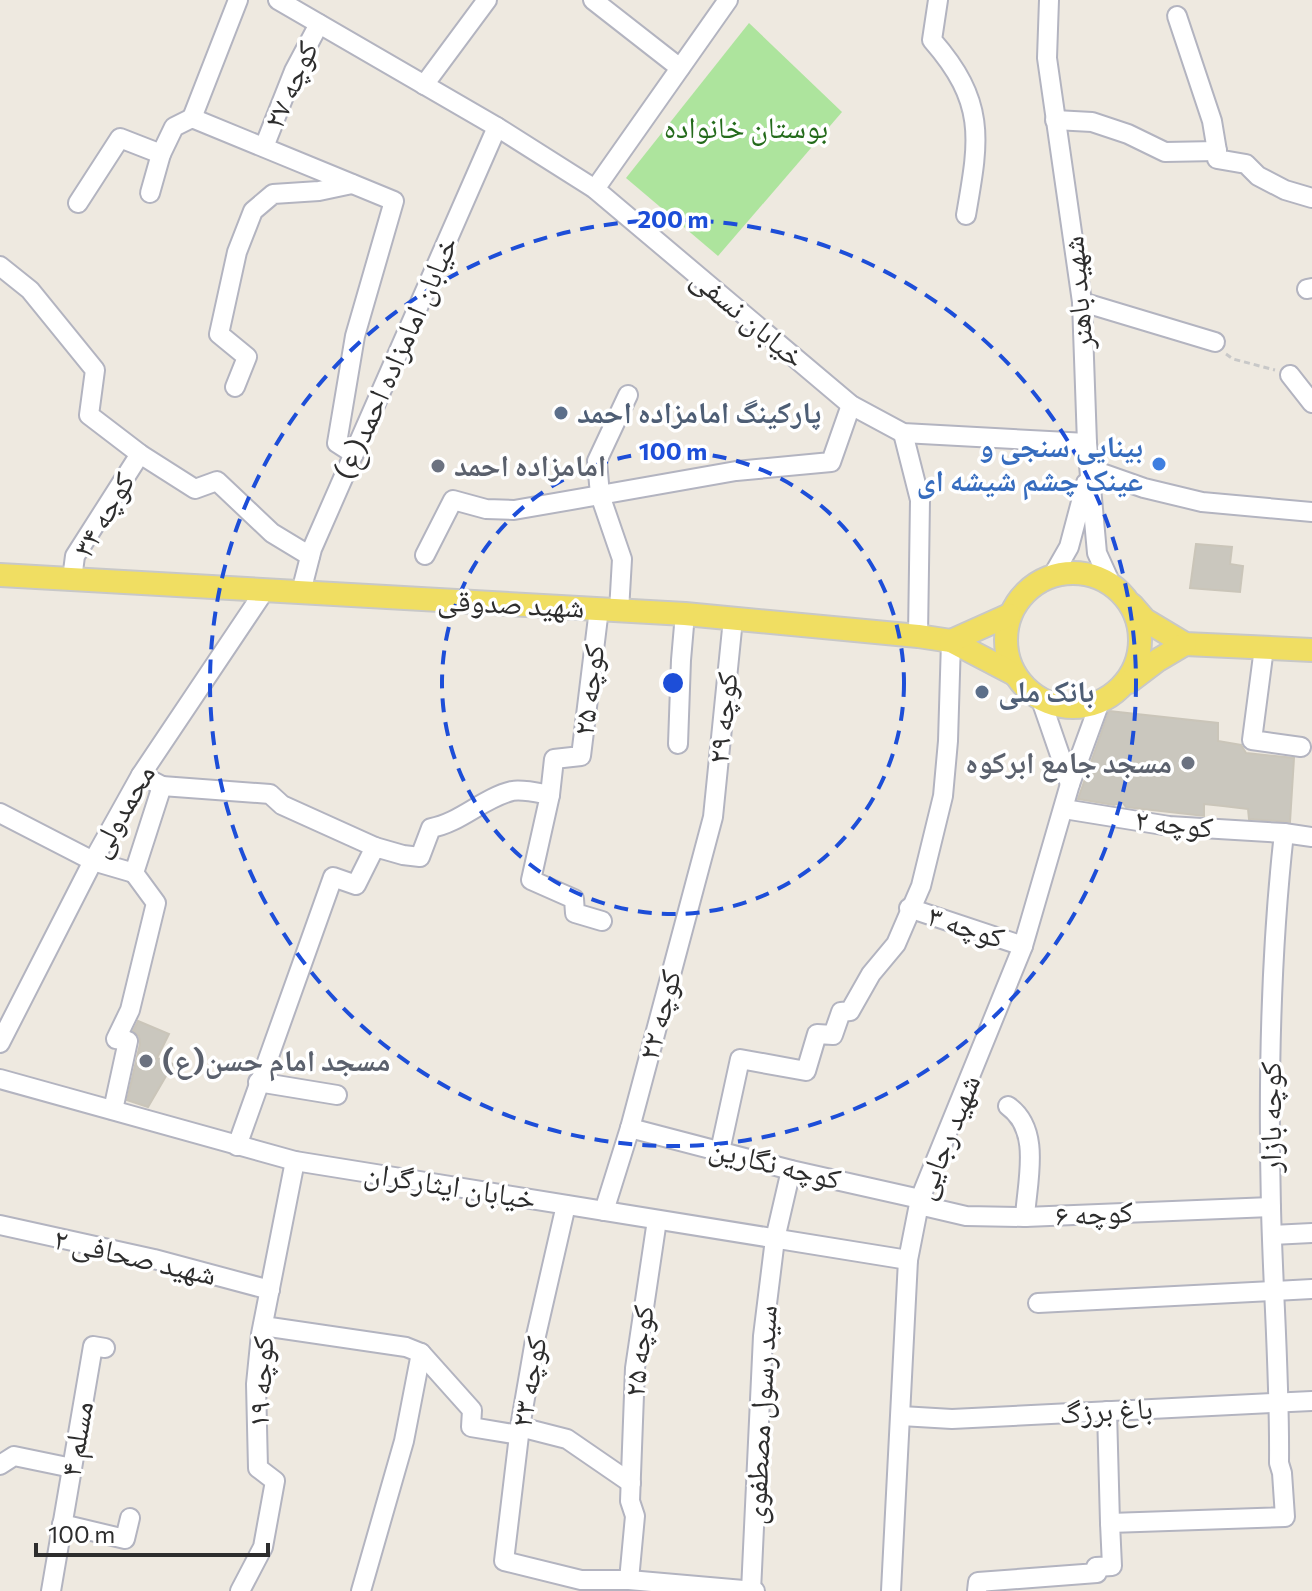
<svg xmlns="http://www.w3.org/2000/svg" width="1312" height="1591" font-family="Commissioner,'Noto Naskh Arabic',sans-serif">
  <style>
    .green { fill: #ade49d }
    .building { fill: #cac7be; stroke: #cac5b9; stroke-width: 2 }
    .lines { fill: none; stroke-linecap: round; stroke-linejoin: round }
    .minor-casing { stroke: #b3b4c0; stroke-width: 22 }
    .major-casing { stroke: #c8c8c8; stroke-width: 26 }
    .path { stroke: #c8c8c8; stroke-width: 3; stroke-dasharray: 6 4; stroke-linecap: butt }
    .minor { stroke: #fff; stroke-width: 18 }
    .major { stroke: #f0de62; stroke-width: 22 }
    .ring { fill: none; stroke: #1d4ed8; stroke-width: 4; stroke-dasharray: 14 10 }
    .service-dot { fill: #5c6f8a; stroke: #fff; stroke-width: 3 }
    .shop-dot { fill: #3f7fe0; stroke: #fff; stroke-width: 3 }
    .worship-dot { fill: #6b7280; stroke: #fff; stroke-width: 3 }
    .labels { text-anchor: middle; stroke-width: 7; stroke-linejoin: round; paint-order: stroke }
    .street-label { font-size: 30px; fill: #2d2d2d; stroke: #fff }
    .park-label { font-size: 30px; fill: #246b1b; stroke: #fff }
    .service-label { font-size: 30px; font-weight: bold; fill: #4e5e75; stroke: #fff; text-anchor: start }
    .shop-label { font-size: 30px; font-weight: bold; fill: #366cbe; stroke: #fff; text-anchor: end }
    .worship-label { font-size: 30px; font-weight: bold; fill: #5b616d; stroke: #fff; text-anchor: start }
    .centre { fill: #1d4ed8; stroke: #fff; stroke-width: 4 }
    .ring-label { font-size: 24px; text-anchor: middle; font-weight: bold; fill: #1d4ed8; stroke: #fff; stroke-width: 7; stroke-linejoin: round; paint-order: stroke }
  </style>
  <rect width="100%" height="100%" fill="#eee9e0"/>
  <polygon class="green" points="749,23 842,112 718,256 626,178"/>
  <g class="building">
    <polygon points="1196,544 1232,547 1230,564 1243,566 1240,592 1190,588"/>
    <polygon points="1109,711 1218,723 1218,741 1241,745 1246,753 1294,758 1290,822 1249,819 1248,809 1223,806 1204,804 1204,816 1126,807 1122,802 1114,805 1078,799"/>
    <polygon points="138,1021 169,1034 157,1058 173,1064 148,1107 127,1100 140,1044 139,1036 133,1031"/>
  </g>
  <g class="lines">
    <defs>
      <g id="minor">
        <polyline points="278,0 497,127 595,189 851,405 903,433 1087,443"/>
        <polyline points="593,0 680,68"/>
        <path d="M938,0L932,40C987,103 979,140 966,215"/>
        <polyline points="1049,0 1047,58 1082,302 1087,443 1097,553 1111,584"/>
        <polyline points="424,85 487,0"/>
        <polyline points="192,118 238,0"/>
        <polyline points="1055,120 1092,122 1128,134 1165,152 1217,151 1212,121 1177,16"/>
        <polyline points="264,147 294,71 319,24"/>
        <polyline points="1217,151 1217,159 1246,164 1258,176 1285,190 1312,198"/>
        <polyline points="595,189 728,0"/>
        <polyline points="150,193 161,154"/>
        <polyline points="78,203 120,138 161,154 174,127 192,118 394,201 355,336 337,443 354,454"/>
        <polyline points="0,266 30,290 95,370 89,415 140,454 195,489 217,481 272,533 310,556"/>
        <polyline points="1307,289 1312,288"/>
        <polyline points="1082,302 1215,342"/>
        <polyline points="1290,375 1312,403"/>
        <polyline points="235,387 247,357 219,334 237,252 253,211 273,194 319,191 352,184"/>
        <polyline points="903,433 920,500 918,636"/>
        <polyline points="1090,469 1144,488 1202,502 1312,512"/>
        <polyline points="425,555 453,500 486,509 514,510 600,495 597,461 628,395"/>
        <polyline points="1053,575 1069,547 1086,483"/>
        <polyline points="72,579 75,556 140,454"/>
        <polyline points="301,592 312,549 497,127"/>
        <polyline points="619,611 622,559 600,495 736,471 831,462 851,405"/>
        <polyline points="1264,648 1252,740 1301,747"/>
        <polyline points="1041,700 1070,784"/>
        <polyline points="678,744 681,660 685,614"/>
        <polyline points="162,786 270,794 282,805 375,847"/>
        <polyline points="550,795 554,759 581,756 599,609"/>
        <polyline points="1064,809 1169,826 1284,833 1312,837"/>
        <polyline points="0,813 93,861 134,873"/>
        <polyline points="909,908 1023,946"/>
        <polyline points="0,1043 93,861 141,775 265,590"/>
        <polyline points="0,1079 295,1161 908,1260"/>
        <polyline points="258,1082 337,1095"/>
        <path d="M1008,1106C1042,1130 1027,1181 1025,1217"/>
        <polyline points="113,1110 128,1041 116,1039 130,1010 156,903 134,873 162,786 141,775"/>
        <polyline points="630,1128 791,1170 920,1199"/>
        <path d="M237,1146L333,877L356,885L375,847L403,855L420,857L431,828C460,823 483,798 512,791C523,789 539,793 550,795L531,880L574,899L575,913L602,921"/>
        <polyline points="720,1151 740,1059 806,1071 817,1034 833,1035 841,1012 850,1011 871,974 896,944 921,886 943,796 948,741 951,641"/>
        <polyline points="566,1205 535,1340 520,1427 504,1561 581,1580 629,1580 755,1591"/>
        <polyline points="919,1205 966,1216 1025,1217 1271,1207"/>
        <polyline points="604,1211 630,1128 713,817 733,619"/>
        <polyline points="0,1225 154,1259 270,1290"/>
        <polyline points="1272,1235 1312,1233"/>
        <polyline points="1038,1303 1312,1289"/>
        <polyline points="263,1326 406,1347 421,1353 404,1441 361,1591"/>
        <polyline points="421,1353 472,1410 471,1427 519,1435"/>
        <polyline points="1107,1411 1110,1523"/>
        <polyline points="901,1416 952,1419 1312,1401"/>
        <polyline points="520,1427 567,1439 631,1483"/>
        <polyline points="0,1465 14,1456 72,1468"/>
        <polyline points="62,1524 125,1539 130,1518"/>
        <polyline points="629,1580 635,1516 630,1501 635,1368 657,1220"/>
        <polyline points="51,1591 93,1346 105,1348"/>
        <polyline points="240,1591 263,1547 275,1481 258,1468 256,1384 261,1334 295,1161"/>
        <polyline points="751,1591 763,1336 775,1239 791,1170"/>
        <polyline points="891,1591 908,1260 920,1199 1023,946 1070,784 1100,702"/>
        <path d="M977,1591L978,1582L1097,1573L1096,1567L1112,1566L1110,1523L1285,1517L1282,1473L1279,1463C1280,1378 1273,1293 1271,1208C1268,1083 1270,957 1284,833"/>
      </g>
      <g id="major">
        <circle cx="1073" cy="640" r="67"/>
        <polyline points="0,575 685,614 918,636 951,641 1014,674"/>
        <polyline points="1132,605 1145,620 1185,644 1312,650"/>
        <polyline points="951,641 1009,615"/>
        <polyline points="1129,682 1158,660 1185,644"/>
      </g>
    </defs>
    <use href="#minor" class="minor-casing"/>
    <use href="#major" class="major-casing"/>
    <polyline class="path" points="1226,354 1233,359 1275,370"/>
    <use href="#minor" class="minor"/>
    <use href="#major" class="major"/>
  </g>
  <g class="ring">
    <circle cx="673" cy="683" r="231"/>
    <circle cx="673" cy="683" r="463"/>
  </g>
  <g class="service-dot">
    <circle cx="561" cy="413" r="8"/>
    <circle cx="982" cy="692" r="8"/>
  </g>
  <circle class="shop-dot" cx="1159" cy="464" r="8"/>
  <g class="worship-dot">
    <circle cx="438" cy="466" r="8"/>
    <circle cx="1188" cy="763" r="8"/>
    <circle cx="146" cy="1061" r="8"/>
  </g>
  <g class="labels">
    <g class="street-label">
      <text transform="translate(291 85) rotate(-66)" y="10">کوچه ۲۷</text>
      <text transform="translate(1078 293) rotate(-95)" y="10">شهید باهنر</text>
      <text transform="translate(748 318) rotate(40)" y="10">خیابان نسفی</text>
      <text transform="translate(396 358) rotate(-66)" y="10">خیابان امامزاده احمد(ع)</text>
      <text transform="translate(104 515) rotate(-60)" y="10">کوچه ۳۴</text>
      <text transform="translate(511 604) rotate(3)" y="10">شهید صدوقی</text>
      <text transform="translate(589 690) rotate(-83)" y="10">کوچه ۲۵</text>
      <text transform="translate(723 718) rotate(-84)" y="10">کوچه ۲۹</text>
      <text transform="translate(122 811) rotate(-60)" y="10">محمدولی</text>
      <text transform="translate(1174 824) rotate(6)" y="10">کوچه ۲</text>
      <text transform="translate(966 927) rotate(18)" y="10">کوچه ۳</text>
      <text transform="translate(660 1015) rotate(-75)" y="10">کوچه ۲۲</text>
      <text transform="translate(1271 1117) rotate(-90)" y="10">کوچه بازار</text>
      <text transform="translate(947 1137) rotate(-68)" y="10">شهید رجایی</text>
      <text transform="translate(775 1164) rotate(14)" y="10">کوچه نگارین</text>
      <text transform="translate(450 1186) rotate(9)" y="10">خیابان ایثارگران</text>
      <text transform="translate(1094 1214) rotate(-3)" y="10">کوچه ۶</text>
      <text transform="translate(135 1257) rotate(13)" y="10">شهید صحافی ۲</text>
      <text transform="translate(639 1351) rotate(-84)" y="10">کوچه ۲۵</text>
      <text transform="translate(261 1382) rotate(-87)" y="10">کوچه ۱۹</text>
      <text transform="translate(529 1382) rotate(-80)" y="10">کوچه ۲۳</text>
      <text transform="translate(1106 1411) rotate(-3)" y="10">باغ برزگ</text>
      <text transform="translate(761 1415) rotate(-87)" y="10">سید رسول مصطفوی</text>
      <text transform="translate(77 1439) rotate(-80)" y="10">مسلم ۴</text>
    </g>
    <g class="park-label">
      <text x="746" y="138">بوستان خانواده</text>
    </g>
    <g class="service-label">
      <text x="577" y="423">پارکینگ امامزاده احمد</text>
      <text x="998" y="702">بانک ملی</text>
    </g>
    <g class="shop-label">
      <text x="1143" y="457">بینایی سنجی و<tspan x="1143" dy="34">عینک چشم شیشه ای</tspan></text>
    </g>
    <g class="worship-label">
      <text x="454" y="476">امامزاده احمد</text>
      <text x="1172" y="773" text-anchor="end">مسجد جامع ابرکوه</text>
      <text x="162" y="1071">مسجد امام حسن(ع)</text>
    </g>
  </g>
  <circle cx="673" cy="683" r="12" class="centre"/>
  <g class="ring-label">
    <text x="673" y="228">200 m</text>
    <text x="673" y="460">100 m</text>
  </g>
  <path d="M36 1543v12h232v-12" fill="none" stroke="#2d2d2d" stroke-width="4"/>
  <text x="48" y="1543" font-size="24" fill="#2d2d2d" stroke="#ffffff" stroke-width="6" paint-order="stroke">100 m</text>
</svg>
